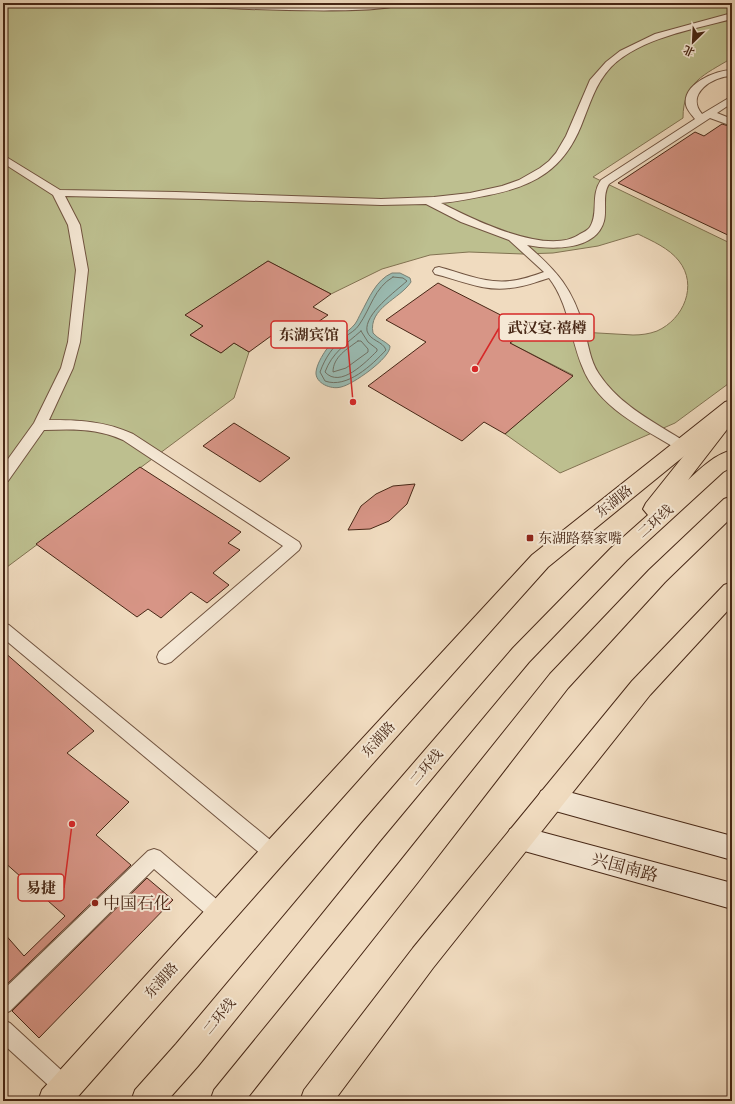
<svg xmlns="http://www.w3.org/2000/svg" width="735" height="1104" font-family="'Sorts Mill Goudy','Noto Serif SC',serif">
  <style>
    .green { fill: #bdbf8f; stroke: #827352 }
    .water { fill: #9abbb2; stroke: #798074 }
    .lines { fill: none; stroke-linecap: round; stroke-linejoin: round }
    .shore { stroke: #707164; stroke-width: 1 }
    .building { fill: #d79586; stroke: #472716 }
    .lane-casing { stroke: #715440; stroke-width: 2 }
    .secondary-casing { stroke: #472716; stroke-width: 2 }
    .primary-casing { stroke: #472716; stroke-width: 2 }
    .highway-casing { stroke: #472716; stroke-width: 2 }
    .lane { fill: #f5e8d5; fill-rule: evenodd }
    .secondary { fill: #f5e8d5; fill-rule: evenodd }
    .primary { fill: #f0dbbf; fill-rule: evenodd }
    .highway { fill: #f0dbbf; fill-rule: evenodd }
    .poi-dot { fill: #8f2418; stroke: #f5e8d5; stroke-width: 1.5 }
    .labels { text-anchor: middle; stroke-width: 4; stroke-linejoin: round; paint-order: stroke }
    .street-label { font-size: 14px; fill: #472716; stroke: #f5e8d5 }
    .poi-label { font-size: 14px; fill: #472716; stroke: #f5e8d5; text-anchor: start }
    .near-street-label { font-size: 17px; fill: #472716; stroke: #f5e8d5 }
    .near-poi-label { font-size: 17px; fill: #472716; stroke: #f5e8d5; text-anchor: start }
    .leader { fill: none; stroke: #d62828; stroke-width: 1.5 }
    .callout-dot { fill: #d62828; stroke: #f5e8d5; stroke-width: 1.5 }
    .callout { fill: #f5e8d5; stroke: #d62828; stroke-width: 1.5 }
    .callout-label { font-size: 15px; text-anchor: middle; font-weight: bold; fill: #472716 }
  </style>
  <rect width="100%" height="100%" fill="#f0dbbf"/>
  <filter id="stains"><feTurbulence type="fractalNoise" baseFrequency=".005" numOctaves="4"/><feColorMatrix values="0 0 0 0 .2 0 0 0 0 .09 0 0 0 0 .02 0 0 0 .5 -.17"/></filter>
  <radialGradient id="worn" r=".72"><stop offset=".6" stop-color="#630" stop-opacity="0"/><stop offset="1" stop-color="#630" stop-opacity=".3"/></radialGradient>
  <path class="green" d="M3,3H732V58C704,75 683,82 683,118L593,177L732,244V381L675,423L560,473L505,434L573,375L510,343L528,329L633,335C641,335 649,334 657,331C684,319 698,285 679,261C669,248 652,241 638,234L598,246L553,253L523,254L469,252L430,255L382,269L331,294L268,261L186,315L203,326L190,335L221,353L234,343L249,352L234,398L3,570Z"/>
  <path class="water" d="M392,273H400L410,278L411,282C400,299 368,308 373,333C378,339 385,341 390,346C391,358 352,385 341,387C331,390 315,383 316,372C317,364 322,356 326,350C334,338 347,334 355,324C358,320 359,316 361,313C369,298 376,280 392,273Z"/>
  <g class="lines">
    <g class="shore">
      <path d="M393,277L403,278L407,281C396,291 364,314 367,331C370,341 383,341 386,350C372,365 347,389 325,381L320,372C325,358 333,346 345,337C350,333 356,330 359,325C371,308 374,288 393,277Z"/>
      <path d="M361,331L368,342L377,349V351C366,362 340,389 325,372C332,353 346,344 361,331Z"/>
      <path d="M358,341H361L368,349V352L346,368L333,372C333,357 347,349 358,341Z"/>
    </g>
  </g>
  <g class="building">
    <polygon points="722,124 732,127 732,237 618,183 695,132 704,136"/>
    <polygon points="268,261 331,294 313,307 328,315 298,336 282,328 249,352 234,343 221,353 190,335 203,326 185,315"/>
    <polygon points="438,283 528,329 510,343 573,376 505,434 484,422 462,441 368,386 426,342 386,320"/>
    <polygon points="234,423 290,458 260,482 203,446"/>
    <polygon points="140,467 241,532 228,543 240,550 213,573 229,585 207,603 191,592 161,618 148,609 137,617 36,544"/>
    <polygon points="415,484 407,504 389,521 370,529 348,530 361,506 376,494 393,486"/>
    <polygon points="3,651 94,731 67,753 129,802 96,835 131,865 3,988 3,932 24,956 65,916 3,861"/>
    <polygon points="147,878 173,900 39,1038 12,1011"/>
  </g>
  <g class="lines">
    <defs>
      <g id="lane">
        <path d="M171,3H257L328,5L402,3C389,17 205,7 175,6Z"/>
        <path d="M732,13V19C694,29 640,38 611,67C595,84 590,104 581,126C563,170 534,186 489,195C473,198 457,202 441,203C472,219 548,257 580,234C584,232 588,230 590,227C599,213 590,196 601,180L695,119C692,115 687,110 686,105C682,84 716,70 732,70V76C713,76 685,94 702,114L732,96V103L717,113L732,119V126L710,118L609,184C602,195 607,209 604,221C596,251 551,250 527,245C558,272 572,288 584,328C588,343 590,361 599,374C620,406 656,423 687,443L689,446L687,449L682,451L677,449C643,428 597,407 582,366C570,337 569,304 549,278C536,282 523,287 510,288C485,292 459,280 435,274L433,271L435,268L439,267C462,273 486,284 510,281C521,280 533,276 544,272L509,240L461,222L426,204L381,205L199,199L65,196L80,225L88,270L80,342L73,368L49,420C79,420 105,421 133,434L299,542L301,546L299,550L171,662L165,664L159,662L157,657L159,652L283,546L123,440C97,428 72,429 44,430L8,481L3,482V466L34,423L61,368L68,342L76,270L68,225L53,195L3,163V155L60,190L176,192L381,199L434,197L470,193L502,186L519,180L540,168L549,161L556,153L566,136L590,80L606,62L620,51L655,34Z"/>
        <polygon points="3,623 9,625 280,848 283,854 280,860 274,862 268,860 3,638"/>
        <polygon points="154,849 160,851 227,908 229,914 227,920 220,923 213,920 154,869 10,1011 3,1014 3,990 148,851"/>
        <polygon points="3,1020 10,1023 72,1080 75,1087 72,1094 65,1097 58,1094 3,1044"/>
      </g>
      <g id="secondary">
        <polygon points="550,787 732,836 732,860 541,807 537,799 541,791"/>
        <polygon points="519,826 732,883 732,909 510,847 506,838 510,829"/>
      </g>
      <g id="primary">
        <polygon points="732,400 732,417 548,567 284,863 74,1101 38,1101 42,1090 264,845 532,555 725,402"/>
        <polygon points="732,582 732,606 650,695 433,968 334,1101 300,1101 304,1090 413,948 632,681 724,585"/>
      </g>
      <g id="highway">
        <path d="M732,402V423L688,480C701,468 714,455 732,450V467L723,472L627,560L529,662L379,842L198,1066L167,1101H131L135,1090L176,1044L361,824L513,648L611,548L648,515L643,509L646,503L725,404Z"/>
        <polygon points="732,496 732,517 665,582 568,688 418,882 245,1101 210,1101 214,1090 398,864 550,674 649,570 724,499"/>
      </g>
    </defs>
    <use href="#lane" class="lane-casing"/>
    <use href="#secondary" class="secondary-casing"/>
    <use href="#primary" class="primary-casing"/>
    <use href="#highway" class="highway-casing"/>
    <use href="#lane" class="lane"/>
    <use href="#secondary" class="secondary"/>
    <use href="#primary" class="primary"/>
    <use href="#highway" class="highway"/>
  </g>
  <g class="poi-dot">
    <rect x="526" y="534" width="8" height="8" rx="2"/>
    <circle cx="95" cy="903" r="4"/>
  </g>
  <g class="labels">
    <g class="street-label">
      <text transform="translate(614 501) rotate(-39)" y="5">东湖路</text>
      <text transform="translate(655 521) rotate(-42)" y="5">二环线</text>
      <text transform="translate(378 739) rotate(-48)" y="5">东湖路</text>
      <text transform="translate(426 767) rotate(-50)" y="5">二环线</text>
      <text transform="translate(161 980) rotate(-48)" y="5">东湖路</text>
      <text transform="translate(219 1016) rotate(-51)" y="5">二环线</text>
    </g>
    <g class="poi-label">
      <text x="538" y="543">东湖路蔡家嘴</text>
    </g>
    <g class="near-street-label">
      <text transform="translate(625 867) rotate(15)" y="6">兴国南路</text>
    </g>
    <g class="near-poi-label">
      <text x="103" y="909">中国石化</text>
    </g>
  </g>
  <path class="leader" d="M475 369L499 328M353 402L347 335M72 824L64 888"/>
  <g class="callout-dot">
    <circle cx="475" cy="369" r="4"/>
    <circle cx="353" cy="402" r="4"/>
    <circle cx="72" cy="824" r="4"/>
  </g>
  <g class="callout">
    <rect x="499" y="314" width="95" height="27" rx="4"/>
    <rect x="271" y="321" width="76" height="27" rx="4"/>
    <rect x="18" y="874" width="46" height="27" rx="4"/>
  </g>
  <g class="callout-label">
    <text x="547" y="333">武汉宴·禧樽</text>
    <text x="309" y="340">东湖宾馆</text>
    <text x="41" y="893">易捷</text>
  </g>
  <rect width="735" height="1104" fill="none" stroke="#f0dbbf" stroke-width="16"/>
  <rect x="4" y="4" width="727" height="1096" fill="none" stroke="#472716" stroke-width="2"/>
  <rect x="8" y="8" width="719" height="1088" fill="none" stroke="#472716"/>
  <g transform="translate(693 42) rotate(204)" stroke="#f5e8d5" stroke-width="3" paint-order="stroke">
  <path d="M0-3L7 15L0 10L-7 15Z" fill="#472716"/>
  <text y="-6" font-size="11" font-weight="bold" text-anchor="middle" fill="#472716">北</text>
  </g>
  <rect width="100%" height="100%" filter="url(#stains)"/>
  <rect width="100%" height="100%" fill="url(#worn)"/>
</svg>
